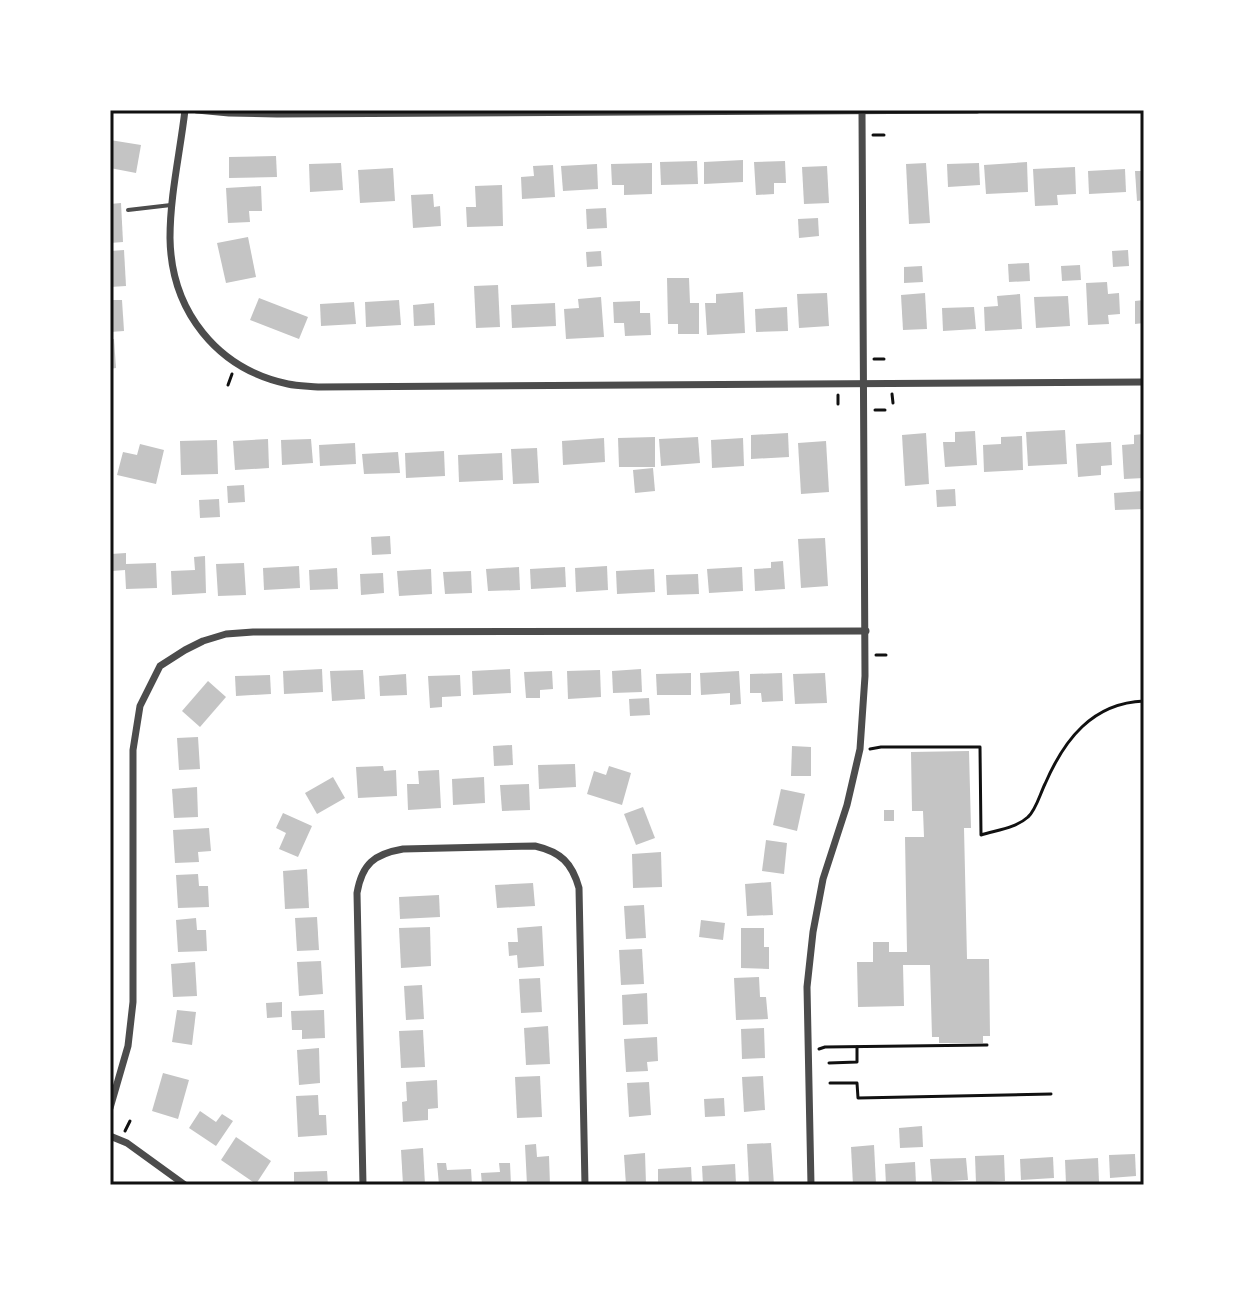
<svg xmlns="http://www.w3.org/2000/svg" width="1254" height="1295" font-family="'Playfair Display',serif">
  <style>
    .building { fill: #c4c4c4 }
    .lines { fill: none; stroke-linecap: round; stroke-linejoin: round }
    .path { stroke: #111; stroke-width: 3 }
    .service { stroke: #4c4c4c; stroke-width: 4 }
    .minor { stroke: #4c4c4c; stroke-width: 7 }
    .neatline { fill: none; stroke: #111; stroke-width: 3 }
  </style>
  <rect width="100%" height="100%" fill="#fff"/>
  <g class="building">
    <polygon points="110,140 141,145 136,173 110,168"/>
    <polygon points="276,156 277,177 229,178 229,157"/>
    <polygon points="743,160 743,182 704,184 704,162"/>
    <polygon points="697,161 698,184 661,185 660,162"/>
    <polygon points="785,161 786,183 774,183 774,194 756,195 754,162"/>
    <polygon points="1027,162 1028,192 986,194 984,165"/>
    <polygon points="341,163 343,190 310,192 309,164"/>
    <polygon points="652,163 652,194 624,195 624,185 612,185 611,164"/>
    <polygon points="926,163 930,223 909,224 906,164"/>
    <polygon points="979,163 980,185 948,187 947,164"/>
    <polygon points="597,164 598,189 563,191 561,166"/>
    <polygon points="553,165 555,197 522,199 521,177 534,176 533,166"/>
    <polygon points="827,166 829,203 804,204 802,167"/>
    <polygon points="1075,167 1076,194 1057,195 1058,205 1035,206 1033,169"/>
    <polygon points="393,168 395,201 360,203 358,170"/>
    <polygon points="1125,169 1126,192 1089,194 1088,171"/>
    <polygon points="1135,171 1144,171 1144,200 1137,201"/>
    <polygon points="502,185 503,226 467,227 466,207 476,207 475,186"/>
    <polygon points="261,186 262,211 249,211 250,222 228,223 226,188"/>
    <polygon points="433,194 434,207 440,206 441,226 413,228 411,195"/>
    <polygon points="121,203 123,242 110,243 110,204"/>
    <polygon points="606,208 607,228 587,229 586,209"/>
    <polygon points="818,218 819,236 799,238 798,219"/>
    <polygon points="248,237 256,277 226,283 217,243"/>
    <polygon points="124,250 126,286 110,287 110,251"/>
    <polygon points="1128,250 1129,266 1113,267 1112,251"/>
    <polygon points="601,251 602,266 587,267 586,252"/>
    <polygon points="1029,263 1030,281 1009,282 1008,264"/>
    <polygon points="1080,265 1081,280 1062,281 1061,266"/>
    <polygon points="922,266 923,282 904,283 904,267"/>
    <polygon points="667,278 689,278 690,303 699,303 699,334 678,334 678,324 668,324"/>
    <polygon points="1107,282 1108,294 1119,293 1120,314 1108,315 1109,324 1088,325 1086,283"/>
    <polygon points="498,285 500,327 476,328 474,286"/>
    <polygon points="743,292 745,333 707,335 705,303 716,303 716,294"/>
    <polygon points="827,293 829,326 799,328 797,294"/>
    <polygon points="925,293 927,329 903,330 901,295"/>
    <polygon points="1020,294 1022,329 985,331 984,307 998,306 997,296"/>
    <polygon points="1068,296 1070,326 1036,328 1034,297"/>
    <polygon points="601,297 604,337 566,339 564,309 579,308 578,299"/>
    <polygon points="259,298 308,317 299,339 250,320"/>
    <polygon points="110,300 122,300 124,331 110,332"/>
    <polygon points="399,300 401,325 366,327 365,302"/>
    <polygon points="1144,300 1144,323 1135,324 1135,301"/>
    <polygon points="640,301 640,313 650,313 651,335 625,336 624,323 614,323 613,302"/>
    <polygon points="354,302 356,324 321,326 320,304"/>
    <polygon points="434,303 435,325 414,326 413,305"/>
    <polygon points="555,303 556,326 512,328 511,305"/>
    <polygon points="787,307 788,331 756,332 755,309"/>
    <polygon points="974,307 976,329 943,331 942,308"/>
    <polygon points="110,339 114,339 116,368 110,369"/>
    <polygon points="1065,430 1067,464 1028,466 1026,432"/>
    <polygon points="975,431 977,465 945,467 943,442 955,442 955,432"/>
    <polygon points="788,433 789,457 751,459 751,435"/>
    <polygon points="926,433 929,484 905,486 902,435"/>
    <polygon points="1144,434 1144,478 1124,479 1122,445 1134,444 1134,435"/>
    <polygon points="1022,436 1023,470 984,472 983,445 1001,444 1001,437"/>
    <polygon points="655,437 655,467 619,467 618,438"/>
    <polygon points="698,437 700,463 661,466 659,439"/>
    <polygon points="604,438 605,462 563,465 562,441"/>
    <polygon points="743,438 744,466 712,468 711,440"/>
    <polygon points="268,439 269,468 235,470 233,441"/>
    <polygon points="311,439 313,463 282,465 281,440"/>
    <polygon points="217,440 218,474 181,475 180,441"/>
    <polygon points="826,441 829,492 801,494 798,443"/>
    <polygon points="1111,442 1112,465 1101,466 1101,475 1078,477 1076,444"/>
    <polygon points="355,443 356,464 320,466 319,445"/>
    <polygon points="140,444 164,450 156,484 117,475 123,452 137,455"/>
    <polygon points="537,448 539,483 513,484 511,449"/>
    <polygon points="444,451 445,476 406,478 405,453"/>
    <polygon points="398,452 400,473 364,474 362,454"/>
    <polygon points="502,453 503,480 459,482 458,455"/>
    <polygon points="653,468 655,491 635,493 633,470"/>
    <polygon points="244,485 245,502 228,503 227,486"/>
    <polygon points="955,489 956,506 937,507 936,490"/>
    <polygon points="1143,491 1144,509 1115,510 1114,493"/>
    <polygon points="219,499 220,517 200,518 199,500"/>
    <polygon points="390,536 391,554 372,555 371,537"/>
    <polygon points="825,538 828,586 801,588 798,539"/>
    <polygon points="126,553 126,564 156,563 157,588 126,589 125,570 112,571 111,554"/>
    <polygon points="205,556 206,593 172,595 171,571 195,570 194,557"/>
    <polygon points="783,561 785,589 755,591 754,569 771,568 771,562"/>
    <polygon points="244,563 246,595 218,596 216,564"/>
    <polygon points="299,566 300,588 264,590 263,568"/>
    <polygon points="607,566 608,590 576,592 575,568"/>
    <polygon points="519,567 520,590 488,591 486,569"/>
    <polygon points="565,567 566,587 531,589 530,569"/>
    <polygon points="742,567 743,591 709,593 707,569"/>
    <polygon points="337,568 338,589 310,590 309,570"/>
    <polygon points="431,569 432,594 399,596 397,571"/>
    <polygon points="654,569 655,592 617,594 616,571"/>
    <polygon points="471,571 472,593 445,594 443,572"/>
    <polygon points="383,573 384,593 361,595 360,574"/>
    <polygon points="698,574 699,594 667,595 666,575"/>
    <polygon points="322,669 323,692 284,694 283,671"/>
    <polygon points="510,669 511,693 473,695 472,671"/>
    <polygon points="641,669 642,692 613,693 612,671"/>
    <polygon points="363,670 365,699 332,701 330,671"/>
    <polygon points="600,670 601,697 568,699 567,671"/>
    <polygon points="552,671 553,689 540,690 540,698 526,698 524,672"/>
    <polygon points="739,671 741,704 730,705 730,693 701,695 700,673"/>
    <polygon points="691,673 691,695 657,695 656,674"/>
    <polygon points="782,673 783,701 762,702 761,693 750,693 750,674"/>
    <polygon points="825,673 827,703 795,704 793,674"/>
    <polygon points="406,674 407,695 380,696 379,676"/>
    <polygon points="270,675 271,694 236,696 235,676"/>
    <polygon points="460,675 461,696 442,697 442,707 430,708 428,676"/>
    <polygon points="208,681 226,697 200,727 182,711"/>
    <polygon points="649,698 650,715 630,716 629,699"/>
    <polygon points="198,737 200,769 179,770 177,738"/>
    <polygon points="512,745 513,765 494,766 493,746"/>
    <polygon points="792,746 811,747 811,776 791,776"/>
    <polygon points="969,751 971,828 964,828 967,959 989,959 990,1036 983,1036 983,1043 939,1043 939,1037 932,1037 930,965 903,965 904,1006 858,1007 857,962 873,962 873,942 889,942 889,952 907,952 905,837 924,837 923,811 912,811 911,752"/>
    <polygon points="575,764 576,787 539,789 538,765"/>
    <polygon points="383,766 384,771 396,770 397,796 358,798 356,767"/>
    <polygon points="609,766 631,773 622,805 587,794 594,771 606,775"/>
    <polygon points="439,770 441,808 408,810 407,784 419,784 418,771"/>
    <polygon points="333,777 345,798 317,814 305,793"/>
    <polygon points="484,777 485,803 453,805 452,779"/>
    <polygon points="529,784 530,810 502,811 500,785"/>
    <polygon points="197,787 198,817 174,818 172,789"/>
    <polygon points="781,789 805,794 797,831 773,825"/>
    <polygon points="643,807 655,838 636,845 624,814"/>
    <rect x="884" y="810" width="10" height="11"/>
    <polygon points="283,813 312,826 298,857 279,849 286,833 276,828"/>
    <polygon points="209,828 211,851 198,852 199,862 175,863 173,830"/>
    <polygon points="766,840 787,843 784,874 762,871"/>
    <polygon points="661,852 662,887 633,888 632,854"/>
    <polygon points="307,869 309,908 285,909 283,871"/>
    <polygon points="198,874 199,886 208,886 209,907 178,908 176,875"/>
    <polygon points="771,882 773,915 747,916 745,884"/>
    <polygon points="533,883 535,906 497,908 495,885"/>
    <polygon points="439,895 440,917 400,919 399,897"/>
    <polygon points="644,905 646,938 626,939 624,906"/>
    <polygon points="317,917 319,950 297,951 295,918"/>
    <polygon points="196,918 197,930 206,930 207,951 178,952 176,920"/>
    <polygon points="701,920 725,923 723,940 699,937"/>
    <polygon points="542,926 544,966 518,968 517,955 509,956 508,942 518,942 517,928"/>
    <polygon points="430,927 431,966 401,968 399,928"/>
    <polygon points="741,928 764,928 764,947 769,947 769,969 741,968"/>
    <polygon points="642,949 644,984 621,985 619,950"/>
    <polygon points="321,961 323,994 299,996 297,962"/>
    <polygon points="195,962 197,996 173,997 171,964"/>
    <polygon points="759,977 760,997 766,997 768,1019 736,1020 734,978"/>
    <polygon points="540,978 542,1012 521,1013 519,979"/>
    <polygon points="422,985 424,1019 406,1020 404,986"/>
    <polygon points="647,993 648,1024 623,1025 622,995"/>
    <polygon points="282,1002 282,1017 267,1018 266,1003"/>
    <polygon points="177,1010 196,1012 192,1045 172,1042"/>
    <polygon points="324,1010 325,1038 302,1039 302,1030 292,1030 291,1011"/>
    <polygon points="548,1026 550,1064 526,1065 524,1028"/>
    <polygon points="764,1028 765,1058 742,1059 741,1029"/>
    <polygon points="423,1030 425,1067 401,1068 399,1031"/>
    <polygon points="657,1037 658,1061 647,1062 648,1071 626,1072 624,1039"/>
    <polygon points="319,1048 320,1083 299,1085 297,1050"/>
    <polygon points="163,1073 189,1080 178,1119 152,1111"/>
    <polygon points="540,1076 542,1117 517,1118 515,1077"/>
    <polygon points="763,1076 765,1110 744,1112 742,1077"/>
    <polygon points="437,1080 438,1108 428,1109 428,1120 403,1122 402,1102 407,1101 406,1082"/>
    <polygon points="649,1082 651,1115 629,1117 627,1083"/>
    <polygon points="318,1095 319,1115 326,1115 327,1135 298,1137 296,1096"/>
    <polygon points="724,1098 725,1116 705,1117 704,1099"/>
    <polygon points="200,1111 216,1122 222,1114 233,1121 216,1146 189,1128"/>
    <polygon points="922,1126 923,1147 900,1148 899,1128"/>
    <polygon points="236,1137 271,1161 256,1184 221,1160"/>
    <polygon points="771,1143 774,1185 749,1185 747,1144"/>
    <polygon points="536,1144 537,1157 549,1156 550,1185 527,1185 525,1145"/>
    <polygon points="874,1145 876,1184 853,1185 851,1147"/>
    <polygon points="423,1148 425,1185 403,1185 401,1150"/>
    <polygon points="645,1153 646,1185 626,1185 624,1155"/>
    <polygon points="1135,1154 1136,1176 1110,1178 1109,1155"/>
    <polygon points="1004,1155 1005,1181 976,1183 975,1156"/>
    <polygon points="1053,1157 1054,1178 1021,1180 1020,1159"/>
    <polygon points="966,1158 968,1180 932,1182 930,1159"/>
    <polygon points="1098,1158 1099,1182 1066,1184 1065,1160"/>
    <polygon points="915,1162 916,1184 886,1185 885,1164"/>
    <polygon points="437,1163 446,1163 447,1170 471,1169 472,1185 439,1185"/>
    <polygon points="499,1163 510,1163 511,1185 482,1185 481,1173 500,1172"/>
    <polygon points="735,1164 736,1184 703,1185 702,1166"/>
    <polygon points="691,1167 692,1185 658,1185 658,1169"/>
    <polygon points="327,1171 328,1185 294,1185 294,1172"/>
  </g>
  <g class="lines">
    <g class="path">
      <polyline points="873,135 884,135"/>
      <polyline points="874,359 884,359"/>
      <polyline points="228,385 232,374"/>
      <polyline points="892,394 893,403"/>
      <polyline points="838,404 838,395"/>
      <polyline points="875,410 885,410"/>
      <polyline points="876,655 886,655"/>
      <path d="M870,749L881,747H980L981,835C997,830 1016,828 1028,817C1036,810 1040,794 1045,784C1064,740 1092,703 1144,701"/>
      <polyline points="819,1049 825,1047 987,1045"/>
      <polyline points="829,1063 857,1062 857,1047"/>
      <polyline points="830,1083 857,1083 858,1098 1051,1094"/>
      <polyline points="125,1131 130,1121"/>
    </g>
    <polyline class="service" points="128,210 171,205"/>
    <g class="minor">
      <path d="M185,110C180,153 170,195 170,238C171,311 217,369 288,384C297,386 308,386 318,387L1144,382"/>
      <polyline points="197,110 229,113 277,114 977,110"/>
      <polyline points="110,1108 128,1046 133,1002 133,750 140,706 160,666 185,650 203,641 226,634 253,632 866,631"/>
      <polyline points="110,1136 127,1143 185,1185"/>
      <path d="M363,1185L357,893C362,864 374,854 403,849L535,846C561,852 572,863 579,888L585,1185"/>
      <polyline points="811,1185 807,987 813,932 823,879 847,805 860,749 865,676 862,112"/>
    </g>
  </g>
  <rect width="1254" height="1295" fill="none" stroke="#ffffff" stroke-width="224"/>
  <rect x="112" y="112" width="1030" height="1071" class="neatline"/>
</svg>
